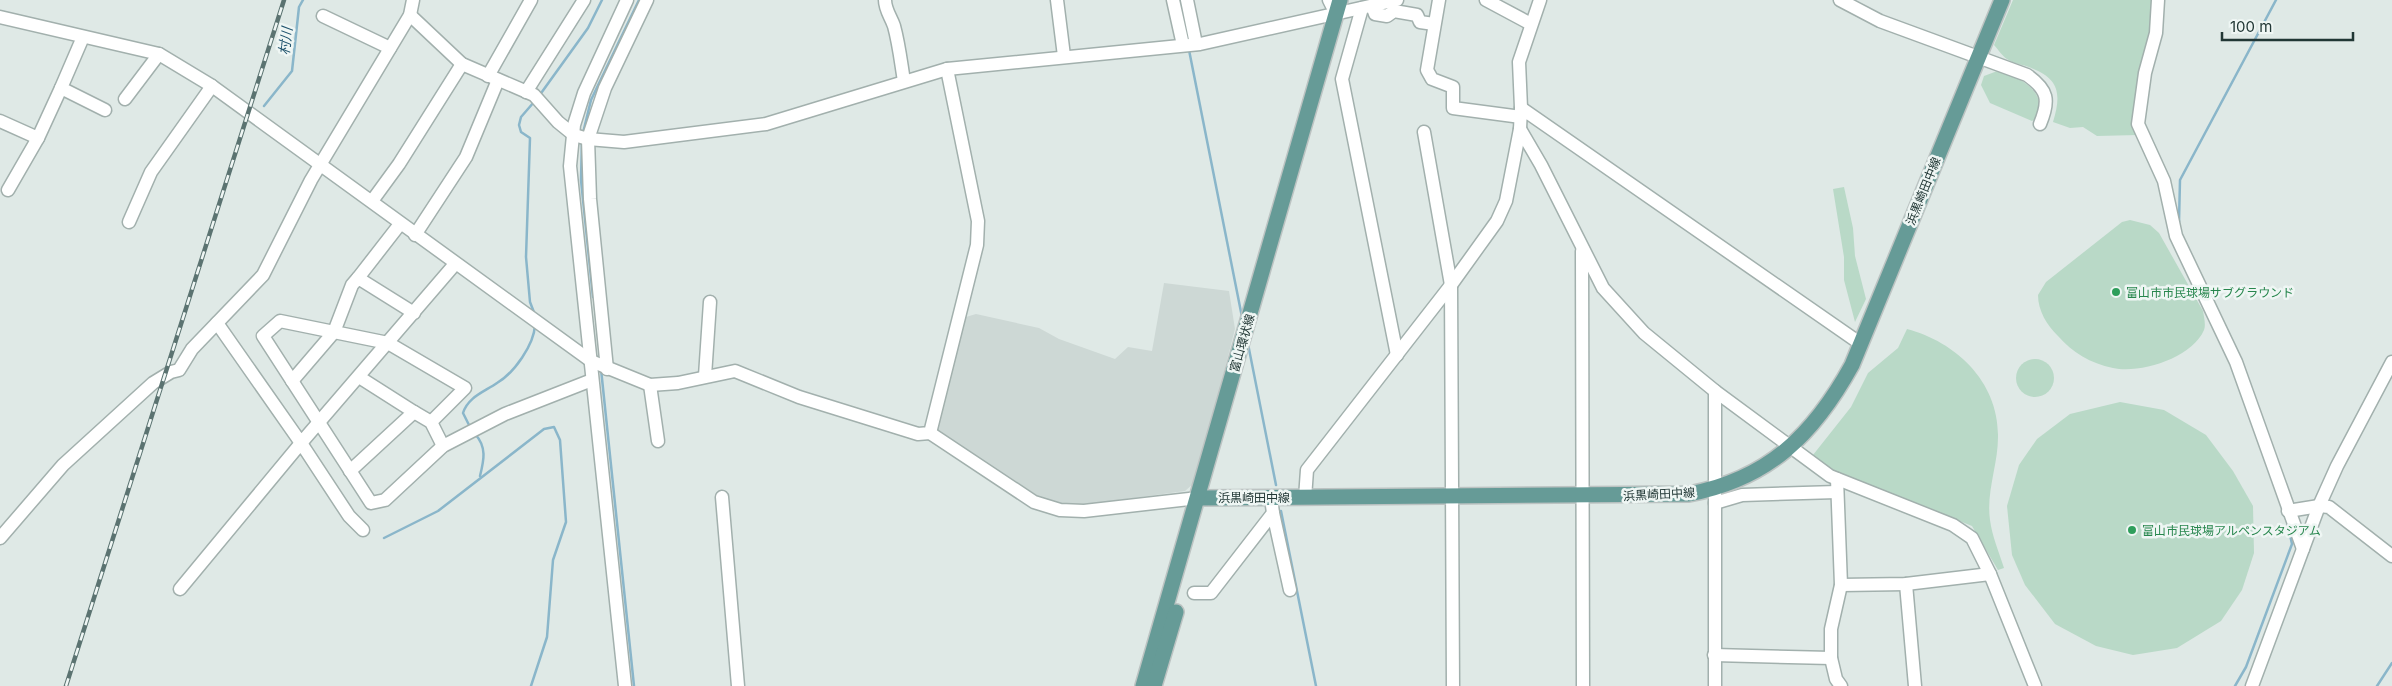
<svg xmlns="http://www.w3.org/2000/svg" width="2392" height="686" font-family="Inter,'Noto Sans JP',sans-serif">
	<rect width="100%" height="100%" fill="#dfe9e6"/>
	<path fill="#cdd8d5" d="M 1164,283 L 1229,291 L 1235,329 L 1200,466 L 1193,484 L 1185,491 L 1089,504 L 1065,505 L 1043,499 L 936,431 L 966,317 L 976,314 L 1039,328 L 1059,339 L 1115,359 L 1128,347 L 1152,351 Z"/>
	<g fill="#b9d9c7">
		<path d="M 2013,0 L 2153,0 L 2151,33 L 2138,135 L 2097,136 L 2083,127 L 2070,128 L 2053,122 C 2063,90 2057,77 2026,66 C 2020,64 2012,63 2007,59 C 2002,56 1998,49 1994,45 Z"/>
		<path d="M 2000,70 C 2021,80 2044,88 2039,116 L 2032,121 L 1990,103 L 1981,85 L 1984,76 Z"/>
		<path d="M 1844,187 L 1853,228 L 1855,256 L 1866,299 L 1855,322 L 1844,280 L 1844,257 L 1833,189 Z"/>
		<path d="M 2130,220 L 2150,225 L 2159,233 L 2203,311 C 2204,317 2206,325 2204,330 C 2192,358 2140,374 2113,368 C 2090,363 2073,353 2058,336 C 2047,325 2038,311 2038,295 L 2046,282 L 2122,222 Z"/>
		<path d="M 1907,329 C 1956,342 1999,382 1998,437 C 1998,465 1986,492 1990,520 C 1992,536 1999,552 2004,568 L 1998,570 L 1972,526 L 1833,470 L 1813,455 L 1851,407 L 1868,373 L 1898,348 Z"/>
		<circle cx="2035" cy="378" r="19"/>
		<path d="M 2120,402 L 2164,410 L 2206,435 L 2233,471 L 2253,506 L 2254,553 L 2242,590 L 2221,621 L 2177,648 L 2133,655 L 2096,646 L 2055,624 L 2025,585 L 2012,555 L 2007,506 L 2019,465 L 2037,439 L 2070,414 Z"/>
	</g>
	<g fill="none" stroke-linecap="round" stroke-linejoin="round">
		<g stroke="#8ab6ca" stroke-width="2.5">
			<path d="M 1189,50 L 1242,317"/>
			<path d="M 539,96 L 588,28 L 602,0"/>
			<path d="M 534,102 L 521,117 L 519,125 L 521,132 L 530,138 L 526,257 L 530,302 L 535,315"/>
			<path d="M 264,106 L 292,71 L 299,7 L 303,0"/>
			<path d="M 583,133 L 591,100 L 639,0"/>
			<path d="M 582,140 L 581,180 L 593,297"/>
			<path d="M 2179,222 L 2180,180 L 2276,0"/>
			<path d="M 1248,344 L 1276,485"/>
			<path d="M 601,369 L 634,686"/>
			<path d="M 470,427 L 463,413 C 468,397 484,392 497,383 C 514,373 534,345 535,325"/>
			<path d="M 475,434 C 487,447 484,460 480,476"/>
			<path d="M 1281,511 L 1316,686"/>
			<path d="M 384,538 L 438,511 L 544,429 L 554,427 L 560,440 L 566,522 L 553,560 L 547,637 L 531,686"/>
			<path d="M 2235,686 L 2246,667 L 2292,544 L 2287,521"/>
			<path d="M 2377,686 L 2392,663"/>
		</g>
		<g stroke="#a2b0ad" stroke-width="15">
			<g id="minor">
				<path d="M 885,0 C 885,10 891,17 894,26 C 899,44 901,63 904,81"/>
				<path d="M 1057,0 L 1064,56"/>
				<path d="M 1173,0 L 1183,45"/>
				<path d="M 1187,0 L 1196,44"/>
				<path d="M 1329,0 L 1336,14"/>
				<path d="M 1439,0 L 1427,70 L 1432,79 L 1453,87 L 1453,108 L 1521,117"/>
				<path d="M 1486,0 L 1531,24"/>
				<path d="M 1840,0 L 1880,21 L 2027,75 C 2048,90 2050,100 2040,124"/>
				<path d="M 2158,0 L 2156,33 L 2145,73 L 2138,124 L 2164,181 L 2176,236 L 2236,362 L 2303,549"/>
				<path d="M 1372,6 L 1375,14 L 1387,16 L 1394,11 L 1417,15 L 1420,22 L 1434,24"/>
				<path d="M 1362,8 L 1342,79 L 1397,355"/>
				<path d="M 410,15 L 462,64 L 534,95 L 558,122 L 574,135 L 588,139 L 624,142 L 766,124 L 947,69 L 1200,44 L 1397,0"/>
				<path d="M 323,16 L 390,48"/>
				<path d="M 0,17 L 159,54 L 212,86 L 591,361 L 650,385 L 678,383 L 735,371 L 799,397 L 918,434 L 930,433 L 977,245 L 978,221 L 947,69"/>
				<path d="M 83,37 L 61,88 L 105,110"/>
				<path d="M 488,76 L 531,0"/>
				<path d="M 526,92 L 584,0"/>
				<path d="M 125,99 L 159,54"/>
				<path d="M 1521,108 L 1861,344"/>
				<path d="M 0,121 L 38,138 L 61,88"/>
				<path d="M 1520,129 L 1541,165 L 1603,288 L 1644,333 L 1715,391 L 1830,476 L 1953,525 L 1972,538 L 1990,574 L 2035,686"/>
				<path d="M 1424,132 L 1451,285 L 1453,686"/>
				<path d="M 8,190 L 38,138"/>
				<path d="M 372,201 L 399,164 L 462,64"/>
				<path d="M 129,222 L 151,172 L 212,86"/>
				<path d="M 415,235 L 466,157 L 498,80"/>
				<path d="M 1582,251 L 1583,686"/>
				<path d="M 358,278 L 400,224"/>
				<path d="M 217,323 L 301,443 L 455,264"/>
				<path d="M 607,369 L 590,199 L 588,139 L 605,88 L 647,0"/>
				<path d="M 705,376 L 710,302"/>
				<path d="M 292,381 L 334,332 L 352,285 L 358,278 L 414,313"/>
				<path d="M 650,385 L 658,441"/>
				<path d="M 1715,391 L 1715,686"/>
				<path d="M 414,412 L 431,422 L 443,446"/>
				<path d="M 431,422 L 465,388 L 388,343 L 280,321 L 263,336 L 371,503 L 385,500 L 443,446 L 505,414 L 592,380"/>
				<path d="M 930,433 L 1034,502 L 1060,510 L 1084,511 L 1198,498"/>
				<path d="M 350,471 L 414,412 L 359,377"/>
				<path d="M 1837,479 L 1841,585 L 1831,629 L 1831,658 L 1836,679 L 1841,686"/>
				<path d="M 722,497 L 738,686"/>
				<path d="M 1305,498 L 1307,470 L 1451,285 L 1497,221 L 1506,201 L 1520,129 L 1521,108 L 1519,62 L 1540,0"/>
				<path d="M 1715,503 L 1742,495 L 1837,492"/>
				<path d="M 2288,511 L 2319,506 L 2329,507 L 2392,556"/>
				<path d="M 1273,513 L 1290,590"/>
				<path d="M 0,538 L 63,465 L 153,383 L 171,372 L 179,370 L 192,349 L 263,275 L 311,180 L 410,15 L 413,0"/>
				<path d="M 1906,584 L 1915,686"/>
				<path d="M 1841,585 L 1906,584 L 1990,574"/>
				<path d="M 180,589 L 301,443 L 349,516 L 363,530"/>
				<path d="M 1194,593 L 1211,593 L 1273,513 L 1271,498"/>
				<path d="M 1714,655 L 1831,658"/>
				<path d="M 625,686 L 570,166 L 574,125 L 584,93 L 627,0"/>
				<path d="M 2252,686 L 2319,506 L 2337,466 L 2392,362"/>
			</g>
		</g>
		<g stroke="#bcc3c2" stroke-width="18">
			<g id="major">
				<path d="M 1198,498 L 1689,494 C 1769,479 1814,434 1852,365 L 2002,0"/>
				<path d="M 1143,686 L 1340,0"/>
				<path d="M 1154,686 L 1176,612"/>
			</g>
		</g>
		<use href="#minor" stroke="#fff" stroke-width="12"/>
		<use href="#major" stroke="#669b97" stroke-width="15"/>
		<g stroke="#5b7371" stroke-width="4.5">
			<path id="rail" d="M 66,686 L 284,0"/>
		</g>
		<use href="#rail" stroke="#eff6f4" stroke-width="2.5" stroke-dasharray="8" stroke-linecap="butt"/>
	</g>
	<g fill="#2e9e5b" stroke="#eff6f4" stroke-width="2">
		<circle cx="2116" cy="292" r="5"/>
		<circle cx="2132" cy="530" r="5"/>
	</g>
	<g text-anchor="middle" dominant-baseline="central" stroke-width="5" stroke-linejoin="round" paint-order="stroke">
		<g font-size="12" fill="#213735" stroke="#eff6f4">
			<text transform="translate(1923 191) rotate(-68)">浜黒崎田中線</text>
			<text transform="translate(1242 343) rotate(-74)">富山環状線</text>
			<text transform="translate(1659 494) rotate(-3)">浜黒崎田中線</text>
			<text x="1254" y="497">浜黒崎田中線</text>
		</g>
		<g font-size="12" fill="#27864d" stroke="#eff6f4" text-anchor="start">
			<text x="2126" y="292">富山市市民球場サブグラウンド</text>
			<text x="2142" y="530">富山市民球場アルペンスタジアム</text>
		</g>
		<g font-size="14" font-style="italic" fill="#21546e" stroke="#eff6f4">
			<text transform="translate(285 41) rotate(-83)">村川</text>
		</g>
	</g>
	<path d="M2222 32v8h131v-8" fill="none" stroke="#213735" stroke-width="2.5"/>
	<text x="2230" y="32" font-size="15" fill="#213735" stroke="#eff6f4" stroke-width="4" paint-order="stroke">100 m</text>
</svg>
